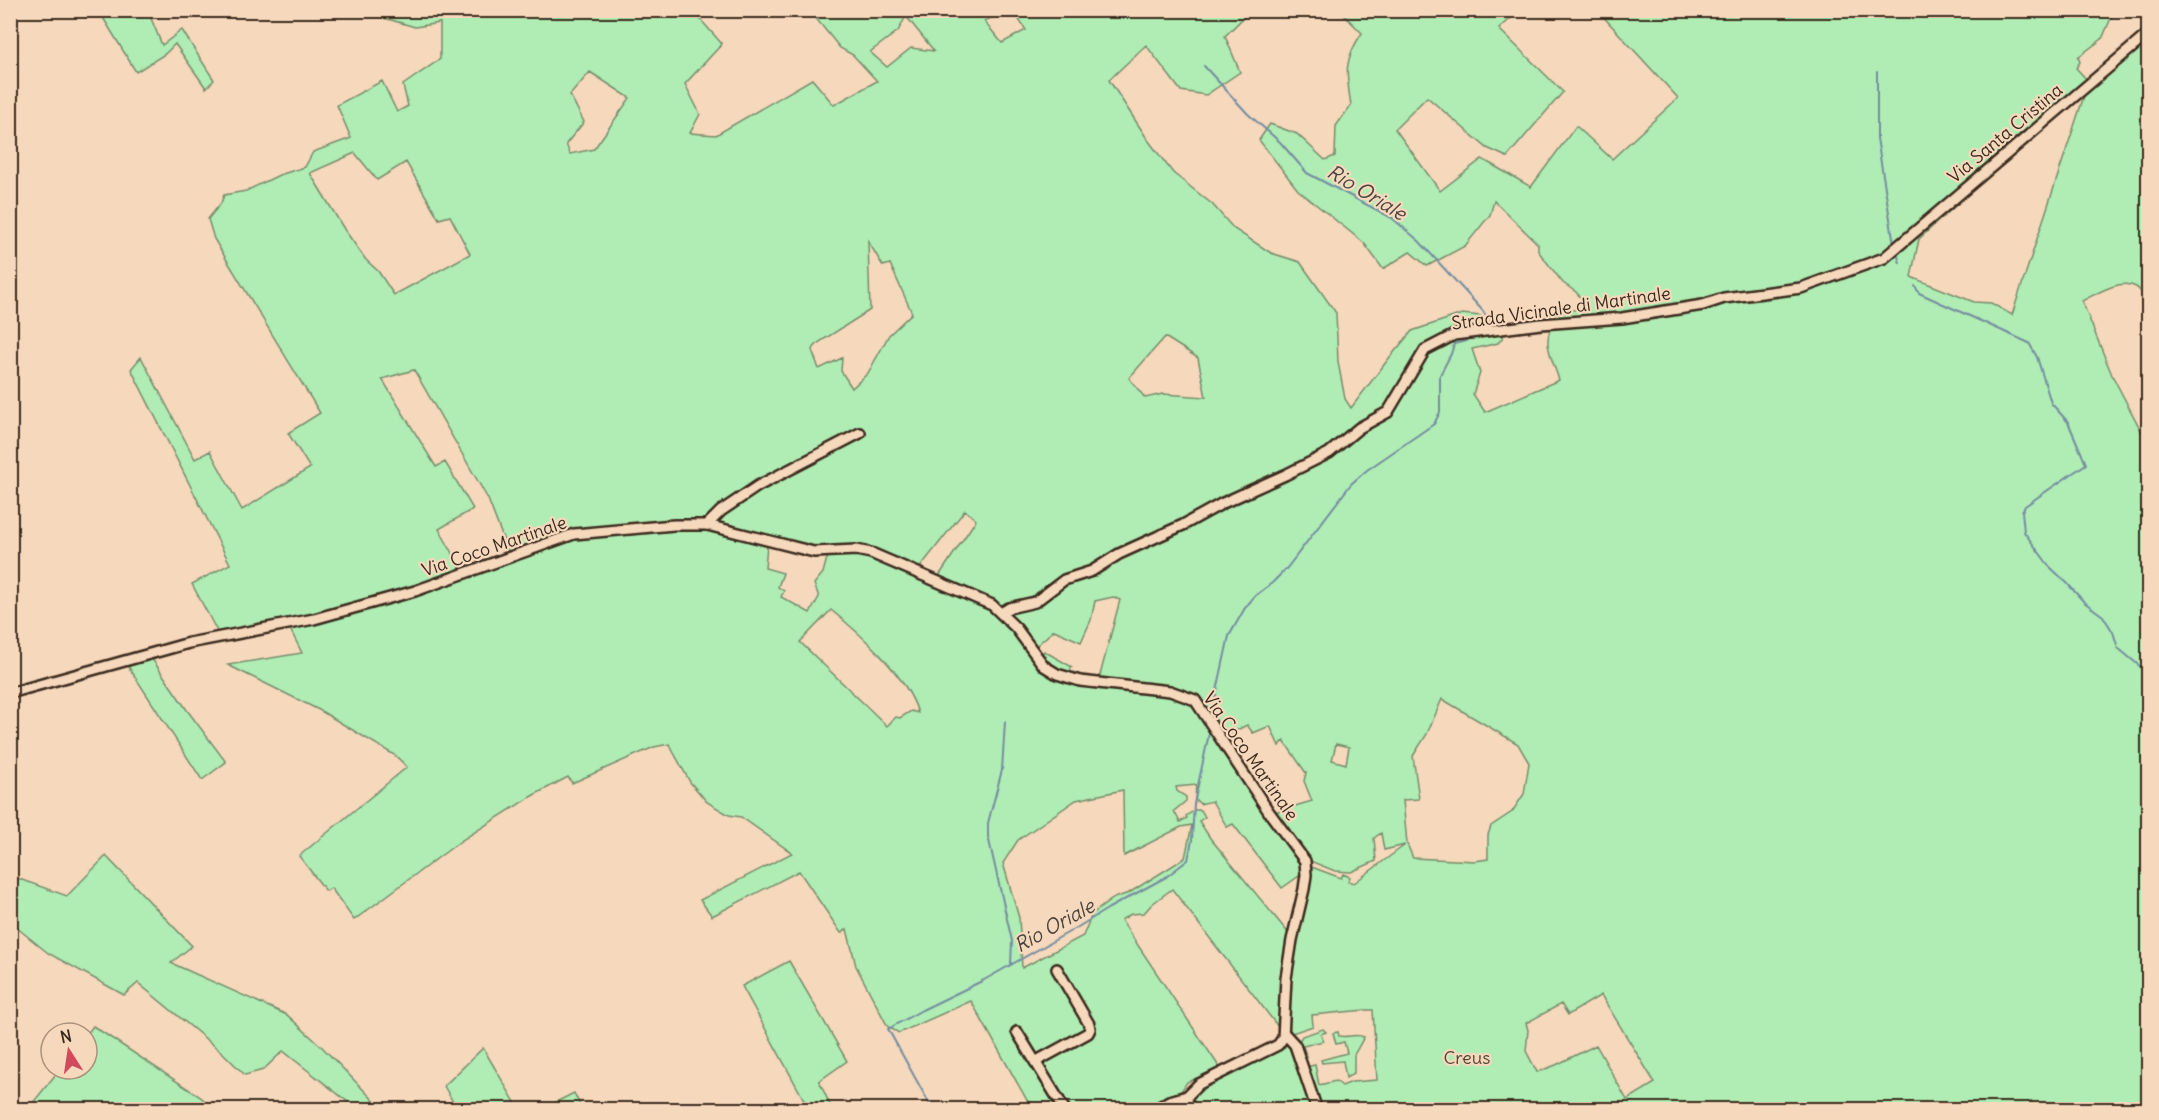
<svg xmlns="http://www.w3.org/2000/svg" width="2159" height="1120" font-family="Delius,sans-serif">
	<rect width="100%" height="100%" fill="#f6d8bc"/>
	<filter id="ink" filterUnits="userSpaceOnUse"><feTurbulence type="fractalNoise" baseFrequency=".0167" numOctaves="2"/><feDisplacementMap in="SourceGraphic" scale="12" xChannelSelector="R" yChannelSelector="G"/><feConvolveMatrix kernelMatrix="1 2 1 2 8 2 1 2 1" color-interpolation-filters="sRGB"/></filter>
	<g filter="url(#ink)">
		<g fill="#afedb4" stroke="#758c69" stroke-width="1.5" fill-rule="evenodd">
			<path d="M 2054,10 L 2059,17 L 2083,11 L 2114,11 L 2102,39 L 2078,57 L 2080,62 L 2076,68 L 2088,81 L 1948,201 L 1953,208 L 1919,239 L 1911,277 L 1974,302 L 1991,303 L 2012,315 L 2086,90 L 2148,37 L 2148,302 C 2145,297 2141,290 2136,287 C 2120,278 2096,294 2082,301 L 2112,375 L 2148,444 L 2148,1109 L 1319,1109 L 1306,1067 L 1315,1065 L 1319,1085 L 1336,1081 L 1342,1086 L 1352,1082 L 1377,1080 L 1373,1010 L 1365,1010 L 1312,1015 L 1313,1026 L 1292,1033 L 1287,1029 L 1287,980 L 1309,866 L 1341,878 L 1343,874 L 1350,877 L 1348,881 L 1354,883 L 1405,845 L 1384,850 L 1381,833 L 1374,838 L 1376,861 L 1351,872 L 1335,871 L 1310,861 L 1275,812 L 1312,801 L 1304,781 L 1306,773 L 1284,741 L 1279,746 L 1270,726 L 1253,733 L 1247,725 L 1227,735 C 1212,732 1208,707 1195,697 C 1176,682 1124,682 1099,679 L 1120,600 L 1113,597 L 1095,601 L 1091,620 L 1081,642 L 1054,630 L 1036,646 L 996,603 L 937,579 L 976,520 L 965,510 L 918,570 L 903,561 L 871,549 L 825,550 L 735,530 L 618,527 L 509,554 L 488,499 L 414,370 L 382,379 L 436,467 L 445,462 L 473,509 L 439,529 L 462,570 L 372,599 L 219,635 L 192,584 L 230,564 L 131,369 L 141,357 L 195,459 L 210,451 L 242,510 L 310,468 L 288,433 L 320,413 L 214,239 L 208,219 L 221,203 L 224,195 L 246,191 L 279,175 L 305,167 L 313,152 L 351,138 L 337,105 L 382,81 L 397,112 L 408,106 L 403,85 L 440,59 L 440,23 L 415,27 L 381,17 L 378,11 L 706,11 L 700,19 L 722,44 L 685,84 L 700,114 L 690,133 L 716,135 L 812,79 L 834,105 L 877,81 L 853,55 L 840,48 L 810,11 L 990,11 L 994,17 L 984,21 L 1002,43 L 1026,30 L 1013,11 L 1246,11 L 1247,14 L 1225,36 L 1240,72 L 1206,95 L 1181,91 L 1146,45 L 1109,80 L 1148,140 L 1173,173 L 1212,204 L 1234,229 L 1271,253 L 1300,262 L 1336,313 L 1338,362 L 1345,399 L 1351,408 L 1390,357 L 1412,331 L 1462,314 L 1481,316 L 1503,337 L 1498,343 L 1472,349 L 1480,373 L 1473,394 L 1485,412 L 1559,380 C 1549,349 1541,344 1557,313 L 1585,308 L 1587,305 L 1576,292 L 1563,283 L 1538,251 L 1538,244 L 1494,201 L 1490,215 L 1465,246 L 1427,266 L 1410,252 L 1383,269 L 1364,243 L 1298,190 L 1259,140 L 1270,124 L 1297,134 L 1325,160 L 1335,156 L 1336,126 L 1351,105 C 1346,73 1343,61 1362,33 L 1340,11 L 1519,11 L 1499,29 L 1563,92 L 1507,157 L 1487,148 L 1427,97 L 1395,129 L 1440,191 L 1482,159 L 1531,187 L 1576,126 L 1612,159 L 1678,98 L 1598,11 ZM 906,16 L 934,51 L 911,48 L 887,67 L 870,52 L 898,31 ZM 590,72 L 630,98 L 594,149 L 570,154 L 566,144 L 584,122 L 570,95 ZM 355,153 L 377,180 L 406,162 L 439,219 L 450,216 L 470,254 L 394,295 L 378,271 L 366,260 L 344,229 L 310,173 ZM 868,241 L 883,266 L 890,264 L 912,313 L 889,335 L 868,373 L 852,388 L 841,371 L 842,358 L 819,369 L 812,350 L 818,343 L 870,310 ZM 1165,337 L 1198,358 L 1206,397 L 1163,394 L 1145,398 L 1129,378 ZM 1442,699 L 1518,744 L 1529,763 L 1524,794 L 1512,812 L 1491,826 L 1488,835 L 1488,859 L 1475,861 L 1413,858 L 1407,844 L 1403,800 L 1419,799 L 1413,756 L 1427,734 ZM 1336,744 L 1349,747 L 1346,764 L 1332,760 ZM 1601,995 L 1655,1083 L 1627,1100 L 1596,1045 L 1556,1065 L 1537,1072 L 1526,1051 L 1528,1030 L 1526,1023 L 1561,1004 L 1568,1015 Z"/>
			<path d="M 99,11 L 148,11 L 162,45 L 182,30 L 214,80 L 206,88 L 175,44 L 165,54 L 136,72 Z"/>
			<path d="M 676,529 L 706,529 L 767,545 L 765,568 L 783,573 L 778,587 L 784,591 L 781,597 L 810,613 L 819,597 L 814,584 L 823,573 L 827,558 L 840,554 L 869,555 L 991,607 L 1018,638 L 1055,676 L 1172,694 L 1190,701 L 1216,738 L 1245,785 L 1295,852 L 1302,869 L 1299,876 L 1282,888 L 1233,824 L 1227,827 L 1212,801 L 1200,804 L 1195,799 L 1196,785 L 1176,787 L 1177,791 L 1186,797 L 1186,801 L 1174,811 L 1180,822 L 1187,818 L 1186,816 L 1195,810 L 1201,810 L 1205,817 L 1199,821 L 1210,838 L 1290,935 L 1279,1028 L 1172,889 L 1152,904 L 1144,913 L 1131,914 L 1121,920 L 1220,1068 L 1187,1082 L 1180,1093 L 1150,1109 L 1068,1109 L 1016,1025 L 1011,1029 L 1062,1109 L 1032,1109 L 971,1001 L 899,1033 L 888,1027 L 856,966 L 847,929 L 841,933 L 799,871 L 712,916 L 700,900 L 792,853 L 741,817 L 729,815 L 707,802 L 690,782 L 669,744 L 654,747 L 572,783 L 568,777 L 532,796 L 462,840 L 354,920 L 331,888 L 326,891 L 299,856 L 407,767 L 396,756 L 321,711 L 228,665 L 302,653 L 290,629 L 393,602 L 574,537 ZM 831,610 C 861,634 907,676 918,713 L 911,711 L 900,718 L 896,717 L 887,726 L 800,642 ZM 1123,790 L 1124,856 L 1181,827 L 1192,825 L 1185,858 L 1129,893 L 1114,898 L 1092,914 L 1083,936 L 1022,968 L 1019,918 L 1003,863 L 1018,840 L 1076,800 Z"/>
			<path d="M 1044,651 L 1072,667 L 1068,674 L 1058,670 L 1041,655 Z"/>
			<path d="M 150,656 L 187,710 L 226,762 L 202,780 L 126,663 Z"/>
			<path d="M 106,856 L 192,946 L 171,963 L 287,1015 L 322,1047 L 382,1109 L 357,1109 L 283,1051 L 263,1070 L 245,1075 L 224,1054 L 138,983 L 124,995 L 48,953 L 11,923 L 11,876 L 67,896 Z"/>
			<path d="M 789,961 L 847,1061 L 819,1081 L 832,1109 L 809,1109 L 742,986 Z"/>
			<path d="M 93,1026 L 202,1098 L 213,1109 L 28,1109 L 60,1069 L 87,1069 L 87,1034 Z"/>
			<path d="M 1323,1029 L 1326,1032 L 1321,1034 L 1323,1041 L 1303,1046 L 1307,1058 L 1299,1041 L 1302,1036 Z"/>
			<path d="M 1338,1032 L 1339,1036 C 1348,1038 1356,1033 1364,1037 L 1354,1055 L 1354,1073 L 1346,1078 L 1343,1061 L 1322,1063 L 1321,1060 L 1347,1053 L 1344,1042 L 1336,1044 L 1333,1033 Z"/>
			<path d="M 1288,1044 L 1311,1109 L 1192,1109 L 1194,1092 L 1202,1087 Z"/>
			<path d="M 483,1048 L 519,1109 L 457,1109 L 444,1086 Z"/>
			<path d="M 574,1093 L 582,1109 L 542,1109 Z"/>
		</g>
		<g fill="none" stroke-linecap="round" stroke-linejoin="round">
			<g stroke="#748da1" stroke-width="2">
				<path d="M 1204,66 L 1248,114 L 1280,142 L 1307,173 L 1392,218 L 1419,241 L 1483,311 L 1492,327"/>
				<path d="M 1877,72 L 1877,138 L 1894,244"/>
				<path d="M 1897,253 L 1900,263"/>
				<path d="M 1915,286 L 1919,293 L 2029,343 L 2037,357 L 2051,403 L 2068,422 L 2086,464 L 2025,506 L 2022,511 L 2024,532 L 2050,567 L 2067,583 L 2084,602 L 2103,616 L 2113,632 L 2118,648 L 2148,673"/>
				<path d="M 1273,582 L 1287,568 L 1351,484 L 1367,470 L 1434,424 L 1440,412 L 1440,375 L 1451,354 L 1454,344 L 1466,341"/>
				<path d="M 1211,718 L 1229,636 L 1245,608 L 1255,596 L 1272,583"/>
				<path d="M 1005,722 L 1002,770 L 988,823 L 988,836 L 1012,941 L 1011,964"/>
				<path d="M 933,1110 L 888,1029 L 922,1010 L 984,980 L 1078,927 L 1109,908 L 1166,877 L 1188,860 L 1192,840 L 1194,804 L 1210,729"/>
			</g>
			<g stroke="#3b2a1e" stroke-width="14">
				<g id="street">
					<path d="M 707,525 L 721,511 L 758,486 L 860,433"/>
					<path d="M 1001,613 L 1009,608 L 1035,602 L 1064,580 L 1092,571 L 1119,554 L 1183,525 L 1223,503 L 1285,475 L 1329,453 L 1359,428 L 1388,412 L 1425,350 L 1454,335 L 1541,324 L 1622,318 L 1703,305 L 1724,298 L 1801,288 L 1884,258 L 2148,34"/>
					<path d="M 10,693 L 189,643 L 314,619 L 415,591 L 574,534 L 674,525 L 707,525 L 814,552 L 856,550 L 871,553 L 992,605 L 1016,628 L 1044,666 L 1057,674 L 1080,681 L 1170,691 L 1195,700 L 1269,812 L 1305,861 L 1306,875 L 1304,889 L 1292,940 L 1286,978 L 1283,1038 L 1278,1045 L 1199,1084 L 1187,1096 L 1188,1110"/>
					<path d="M 1017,1032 L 1065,1110"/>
					<path d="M 1284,1033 L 1295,1045 L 1317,1110"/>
					<path d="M 1035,1062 L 1088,1033 L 1090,1029 L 1089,1024 L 1057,969"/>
					<path d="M 1155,1110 L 1169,1101 L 1187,1096"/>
				</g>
			</g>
			<use href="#street" stroke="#f6d8bc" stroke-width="9"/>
		</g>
	</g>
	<g text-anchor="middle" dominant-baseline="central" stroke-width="4.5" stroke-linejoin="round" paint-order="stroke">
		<g font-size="18" fill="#3b2a1e" stroke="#f6d8bc">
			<text transform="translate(2005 133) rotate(-40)">Via Santa Cristina</text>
			<text transform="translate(1561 308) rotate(-8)">Strada Vicinale di Martinale</text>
			<text transform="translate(494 546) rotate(-19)">Via Coco Martinale</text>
			<text transform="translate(1251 756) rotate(55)">Via Coco Martinale</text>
		</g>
		<g font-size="18" fill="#4c4734" stroke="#f6d8bc">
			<text x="1467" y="1057">Creus</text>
		</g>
		<g font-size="20" font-style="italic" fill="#49433f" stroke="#f6d8bc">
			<text transform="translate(1367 192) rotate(31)">Rio Oriale</text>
			<text transform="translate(1054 925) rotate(-29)">Rio Oriale</text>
		</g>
	</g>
	<rect width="2159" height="1120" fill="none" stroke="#f6d8bc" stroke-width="36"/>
	<rect x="18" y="18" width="2123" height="1084" fill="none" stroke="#3b2a1e" stroke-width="2" filter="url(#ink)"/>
	<g transform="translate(69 1051) rotate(348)"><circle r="28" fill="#f6d8bc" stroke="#ab927d" stroke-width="1.5"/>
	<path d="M0-4.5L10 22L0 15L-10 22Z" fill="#d1495b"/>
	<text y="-9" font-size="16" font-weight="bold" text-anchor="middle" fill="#3b2a1e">N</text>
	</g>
</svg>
